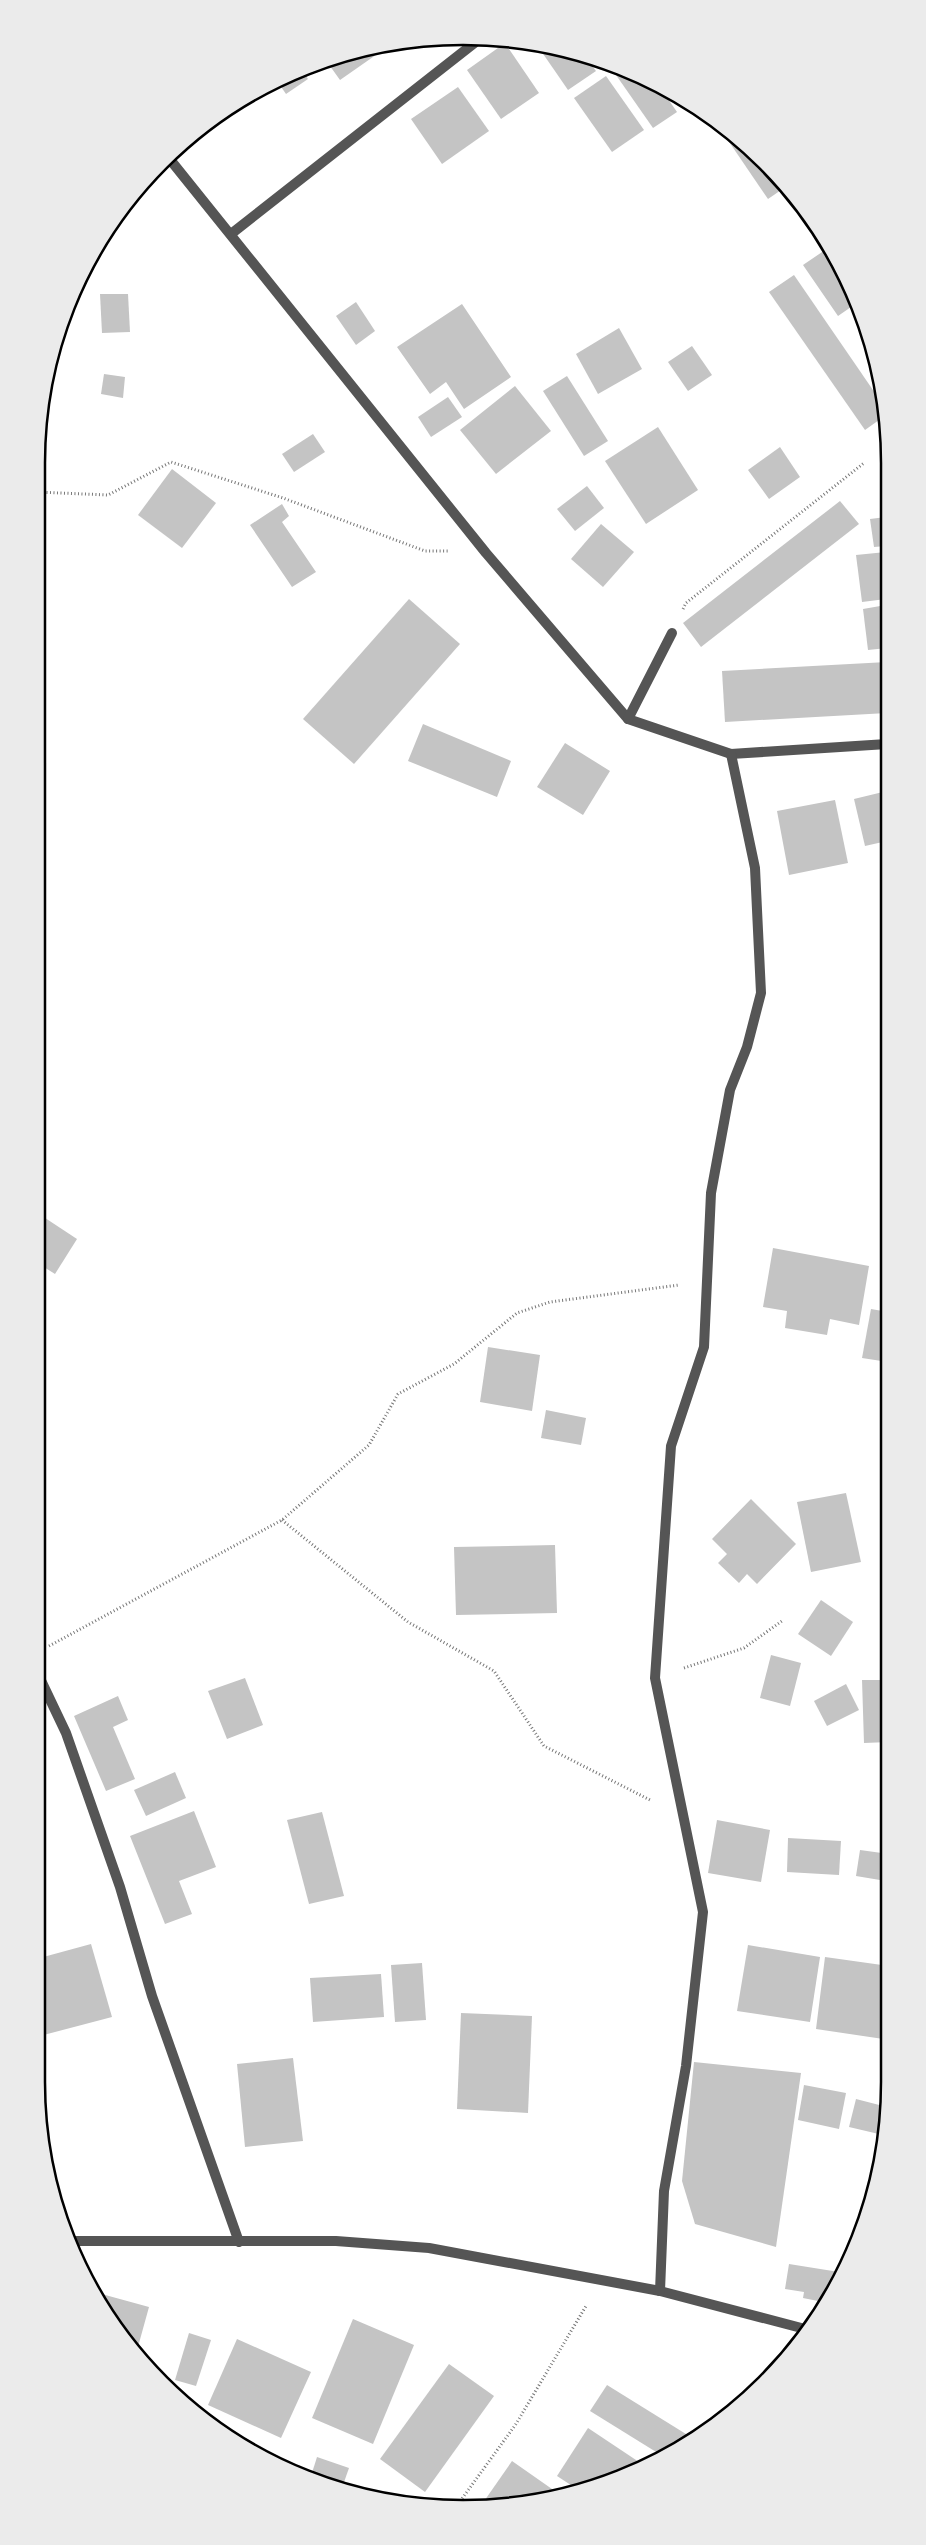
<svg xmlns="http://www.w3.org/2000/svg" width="926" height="2545" font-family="'DejaVu Sans',sans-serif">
	<rect width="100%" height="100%" fill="#fff"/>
	<g fill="#c4c4c4">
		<path d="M 393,43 L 340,80 L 325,59 L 326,59 Z"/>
		<path d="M 505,43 L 539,93 L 501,119 L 467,70 Z"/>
		<path d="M 537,45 L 573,51 L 584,55 L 596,71 L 568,90 Z"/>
		<path d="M 302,70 L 308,79 L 286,94 L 277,81 Z"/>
		<path d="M 621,71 L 659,86 L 677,112 L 653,128 L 616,75 Z"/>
		<path d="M 606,76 L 644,130 L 612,152 L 574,98 Z"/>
		<path d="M 458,87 L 489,131 L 442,164 L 411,119 Z"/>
		<path d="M 721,130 L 784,181 L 787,186 L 768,199 Z"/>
		<path d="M 828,248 L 846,275 L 859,319 L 851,307 L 838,316 L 803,265 Z"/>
		<path d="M 794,275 L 886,409 L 886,415 L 865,430 L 769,292 Z"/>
		<path d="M 100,294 L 128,294 L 130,332 L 102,333 Z"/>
		<path d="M 356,302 L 375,331 L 356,345 L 336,316 Z"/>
		<path d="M 462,304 L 511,377 L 464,409 L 446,382 L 430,394 L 397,347 Z"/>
		<path d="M 619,328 L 642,369 L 598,394 L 576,354 Z"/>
		<path d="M 692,346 L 712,375 L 688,391 L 668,362 Z"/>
		<path d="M 104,374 L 125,377 L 123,398 L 101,394 Z"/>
		<path d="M 567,376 L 608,441 L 584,456 L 543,391 Z"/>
		<path d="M 515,386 L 551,431 L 496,474 L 460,430 Z"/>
		<path d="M 448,397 L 462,417 L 431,437 L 418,417 Z"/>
		<path d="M 658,427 L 698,490 L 646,524 L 605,461 Z"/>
		<path d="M 313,434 L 325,452 L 294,472 L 282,454 Z"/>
		<path d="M 780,447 L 800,477 L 769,499 L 748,470 Z"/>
		<path d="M 172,469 L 216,503 L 182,548 L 138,515 Z"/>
		<path d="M 587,486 L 604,508 L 575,531 L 557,509 Z"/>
		<path d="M 840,501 L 859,524 L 701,647 L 683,623 Z"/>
		<path d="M 282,504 L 289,516 L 282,522 L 316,572 L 292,587 L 250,525 Z"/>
		<path d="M 886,517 L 886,546 L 874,547 L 870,519 Z"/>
		<path d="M 601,524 L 634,552 L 603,587 L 571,559 Z"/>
		<path d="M 886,552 L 886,599 L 862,602 L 856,555 Z"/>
		<path d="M 409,599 L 460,644 L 354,764 L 303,719 Z"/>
		<path d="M 886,605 L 887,648 L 868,650 L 863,609 Z"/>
		<path d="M 887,662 L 887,713 L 725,722 L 722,671 Z"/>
		<path d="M 423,724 L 511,761 L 497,797 L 408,761 Z"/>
		<path d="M 565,743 L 610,771 L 583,815 L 537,787 Z"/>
		<path d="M 887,791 L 887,841 L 865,846 L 854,799 Z"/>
		<path d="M 835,800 L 848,863 L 789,875 L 777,811 Z"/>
		<path d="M 36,1212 L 77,1239 L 55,1274 L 36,1262 Z"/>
		<path d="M 773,1248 L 869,1266 L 859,1325 L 830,1319 L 827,1335 L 785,1328 L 787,1311 L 763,1307 Z"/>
		<path d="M 871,1309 L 888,1312 L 888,1362 L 862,1358 Z"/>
		<path d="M 488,1347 L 540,1355 L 532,1411 L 480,1402 Z"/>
		<path d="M 546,1410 L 586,1418 L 581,1445 L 541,1438 Z"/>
		<path d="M 846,1493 L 861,1562 L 811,1572 L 797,1502 Z"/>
		<path d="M 751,1499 L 796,1544 L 757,1584 L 747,1574 L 739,1583 L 718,1563 L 727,1554 L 712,1539 Z"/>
		<path d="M 555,1545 L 557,1613 L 456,1615 L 454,1547 Z"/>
		<path d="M 888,1586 L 889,1586 L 889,1636 L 881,1635 Z"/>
		<path d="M 821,1600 L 853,1622 L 831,1656 L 798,1634 Z"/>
		<path d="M 771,1655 L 801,1663 L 790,1706 L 760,1698 Z"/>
		<path d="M 245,1678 L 263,1725 L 227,1739 L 208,1691 Z"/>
		<path d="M 862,1680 L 889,1680 L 889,1742 L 864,1743 Z"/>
		<path d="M 846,1684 L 859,1710 L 827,1726 L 814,1701 Z"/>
		<path d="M 118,1696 L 128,1720 L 113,1727 L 135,1779 L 106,1791 L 74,1716 Z"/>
		<path d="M 175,1772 L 186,1798 L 146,1816 L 134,1790 Z"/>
		<path d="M 194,1811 L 216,1867 L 179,1881 L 192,1914 L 165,1924 L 130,1836 Z"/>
		<path d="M 322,1812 L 344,1896 L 309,1904 L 287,1820 Z"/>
		<path d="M 717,1820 L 770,1830 L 761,1882 L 708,1873 Z"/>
		<path d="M 788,1838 L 841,1841 L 839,1875 L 787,1872 Z"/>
		<path d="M 860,1850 L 889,1854 L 886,1881 L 856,1876 Z"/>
		<path d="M 91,1944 L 112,2017 L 36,2037 L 36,1959 Z"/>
		<path d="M 748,1945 L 820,1957 L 810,2022 L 737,2011 Z"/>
		<path d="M 825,1957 L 889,1966 L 890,2040 L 816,2029 Z"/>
		<path d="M 422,1963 L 426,2020 L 395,2022 L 391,1965 Z"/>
		<path d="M 381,1974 L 384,2017 L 313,2022 L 310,1978 Z"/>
		<path d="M 461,2013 L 532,2016 L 528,2113 L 457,2109 Z"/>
		<path d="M 293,2058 L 303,2141 L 245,2147 L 237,2064 Z"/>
		<path d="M 694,2062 L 801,2073 L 776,2247 L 695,2224 L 682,2181 Z"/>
		<path d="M 804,2085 L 846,2093 L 839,2129 L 798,2120 Z"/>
		<path d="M 856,2099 L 887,2107 L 883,2135 L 849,2127 Z"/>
		<path d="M 789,2264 L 839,2272 L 829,2295 L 824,2294 L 823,2302 L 803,2298 L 804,2292 L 785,2289 Z"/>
		<path d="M 98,2293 L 149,2307 L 136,2354 L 107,2307 Z"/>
		<path d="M 353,2319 L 414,2345 L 373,2444 L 312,2418 Z"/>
		<path d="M 189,2333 L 211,2340 L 196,2386 L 175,2380 Z"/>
		<path d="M 237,2339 L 311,2372 L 281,2438 L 208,2405 Z"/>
		<path d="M 449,2364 L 494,2396 L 425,2492 L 380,2459 Z"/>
		<path d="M 607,2385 L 694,2439 L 661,2455 L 590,2411 Z"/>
		<path d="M 588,2428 L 639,2462 L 637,2465 L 580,2491 L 557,2476 Z"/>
		<path d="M 262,2457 L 301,2466 L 299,2472 L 274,2465 Z"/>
		<path d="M 317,2457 L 349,2468 L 343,2485 L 311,2476 Z"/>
		<path d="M 512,2461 L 562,2496 L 491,2508 L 480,2507 Z"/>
	</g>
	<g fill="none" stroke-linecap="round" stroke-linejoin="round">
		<g stroke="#777" stroke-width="3" stroke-dasharray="1 2.5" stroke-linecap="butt">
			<path d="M 36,492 L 108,495 L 171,462 L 283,498 L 425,551 L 448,551"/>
			<path d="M 683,609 L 686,603 L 864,463"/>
			<path d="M 282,1520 L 408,1622 L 494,1671 L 544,1746 L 652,1801"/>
			<path d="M 49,1646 L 282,1520 L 369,1445 L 398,1394 L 454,1364 L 517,1313 L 550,1302 L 679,1285"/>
			<path d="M 684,1668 L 744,1648 L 782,1621"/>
			<path d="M 456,2507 L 516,2424 L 586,2306"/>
		</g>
		<g stroke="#555" stroke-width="10">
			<path d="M 168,157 L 486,553 L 628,719 L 731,754 L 887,744"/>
			<path d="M 231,234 L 482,37"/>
			<path d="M 885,447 L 886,446"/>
			<path d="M 628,719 L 672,633"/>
			<path d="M 36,1670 L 66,1733 L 120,1887 L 152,1996 L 239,2242"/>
			<path d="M 67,2241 L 336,2241 L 429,2248 L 660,2291 L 809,2330"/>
			<path d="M 660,2291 L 664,2191 L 686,2066 L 703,1912 L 655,1678 L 671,1446 L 704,1347 L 711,1193 L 730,1090 L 747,1047 L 761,993 L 755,868 L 731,754"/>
		</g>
	</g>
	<path d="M0 0H926V2545H0ZM463 45H463A418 418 0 0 1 881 463V2082A418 418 0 0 1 463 2500H463A418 418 0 0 1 45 2082V463A418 418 0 0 1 463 45Z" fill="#ebebeb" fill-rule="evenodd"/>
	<path fill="none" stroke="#000" stroke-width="2.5" d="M463 45H463A418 418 0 0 1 881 463V2082A418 418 0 0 1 463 2500H463A418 418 0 0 1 45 2082V463A418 418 0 0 1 463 45Z"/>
</svg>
